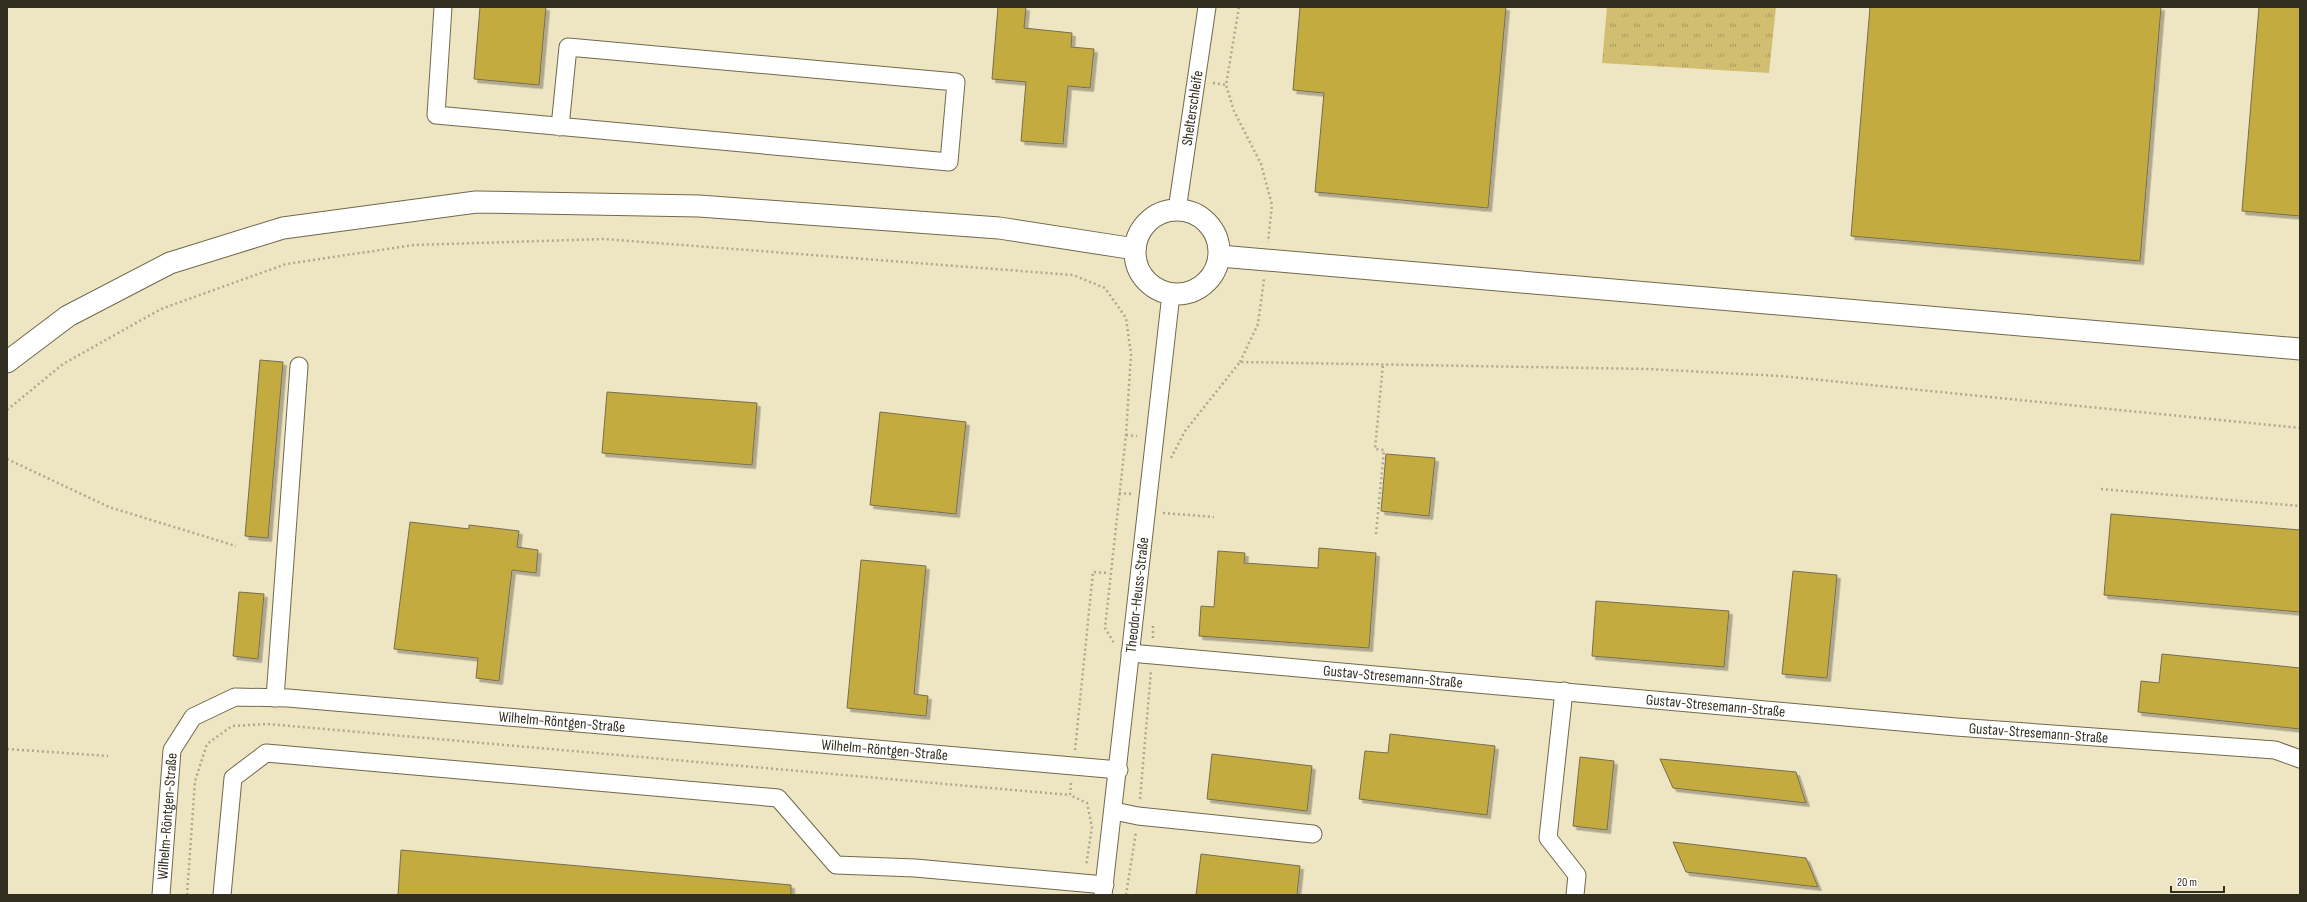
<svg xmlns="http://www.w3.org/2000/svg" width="2307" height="902" font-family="'Sofia Sans Condensed',sans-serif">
	<defs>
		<pattern id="grass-tufts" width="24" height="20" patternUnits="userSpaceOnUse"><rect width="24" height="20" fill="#d1be70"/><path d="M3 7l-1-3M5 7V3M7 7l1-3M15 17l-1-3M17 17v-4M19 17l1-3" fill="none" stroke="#aa9b5c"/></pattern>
		<filter id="shadow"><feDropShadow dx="3.5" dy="3.5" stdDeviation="0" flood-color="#0004"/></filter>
	</defs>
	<rect width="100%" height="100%" fill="#eee5c3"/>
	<path fill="url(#grass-tufts)" d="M 1607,7 L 1776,7 L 1769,73 L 1602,63 Z"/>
	<g fill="#c4ab41" stroke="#766e4f" filter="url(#shadow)">
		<path d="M 480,7 L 546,7 L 539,85 L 474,79 Z"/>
		<path d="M 998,7 L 1026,7 L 1024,28 L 1072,33 L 1071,47 L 1094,49 L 1090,88 L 1068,86 L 1063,144 L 1021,141 L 1026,82 L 992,79 Z"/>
		<path d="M 1300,7 L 1506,7 L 1488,208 L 1315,192 L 1324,93 L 1293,90 Z"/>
		<path d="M 1870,7 L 2161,7 L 2140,261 L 1851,236 Z"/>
		<path d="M 2259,7 L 2300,7 L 2300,216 L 2242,211 Z"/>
		<path d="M 260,360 L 283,362 L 268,538 L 245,536 Z"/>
		<path d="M 607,392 L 757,403 L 752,465 L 602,453 Z"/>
		<path d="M 880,412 L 966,422 L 956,514 L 870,505 Z"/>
		<path d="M 1386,454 L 1435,458 L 1429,516 L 1381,511 Z"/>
		<path d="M 2111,514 L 2300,530 L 2300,612 L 2104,595 Z"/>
		<path d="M 410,522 L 469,529 L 469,525 L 519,531 L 517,547 L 538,550 L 536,573 L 512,570 L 499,681 L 476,678 L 478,658 L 394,649 Z"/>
		<path d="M 1319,548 L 1376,553 L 1369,648 L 1199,636 L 1201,606 L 1214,607 L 1218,551 L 1245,553 L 1244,563 L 1318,568 Z"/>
		<path d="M 861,560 L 926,566 L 914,694 L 928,696 L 926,716 L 847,708 Z"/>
		<path d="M 1793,571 L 1837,575 L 1827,678 L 1782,674 Z"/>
		<path d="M 239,592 L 264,594 L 258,659 L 233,656 Z"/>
		<path d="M 1596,601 L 1729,611 L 1724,667 L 1592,656 Z"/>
		<path d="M 2162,654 L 2300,668 L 2300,729 L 2138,712 L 2141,681 L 2159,683 Z"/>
		<path d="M 1390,734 L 1495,746 L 1487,815 L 1359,799 L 1365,751 L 1388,753 Z"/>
		<path d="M 1212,754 L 1312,766 L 1307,811 L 1207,799 Z"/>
		<path d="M 1580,757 L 1614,761 L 1607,830 L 1573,826 Z"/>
		<path d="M 1660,759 L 1796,772 L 1806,803 L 1673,788 Z"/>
		<path d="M 1673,842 L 1806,858 L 1818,887 L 1686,872 Z"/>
		<path d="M 401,850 L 791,885 L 791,895 L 398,895 Z"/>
		<path d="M 1201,854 L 1300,866 L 1297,895 L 1196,895 Z"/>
	</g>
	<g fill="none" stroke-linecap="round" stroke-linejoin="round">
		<g stroke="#71694b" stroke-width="19">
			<g id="minor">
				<path d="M 443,7 L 436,115 L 949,162 L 956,82 L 568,47 L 560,127"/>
				<path id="s1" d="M 1177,210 L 1207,7"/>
				<path id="s2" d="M 1130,653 L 1956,727 L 2275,750 L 2300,759"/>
				<path d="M 1564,691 L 1548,838 L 1577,875 L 1575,895"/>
				<path d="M 275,698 L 299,366"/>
				<path d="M 1114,811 L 1138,816 L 1313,834"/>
				<path id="s3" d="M 161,895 L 172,750 L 193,717 L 235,697 L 288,698 L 1119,770"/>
				<path d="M 222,895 L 233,778 L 266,753 L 778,798 L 836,865 L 915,868 L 1105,885"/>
				<path id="s4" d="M 1103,895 L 1171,294"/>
			</g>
		</g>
		<g stroke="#71694b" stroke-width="23">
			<g id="major">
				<circle cx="1177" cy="252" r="42"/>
				<path d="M 1220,256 L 2300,349"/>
				<path d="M 7,362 L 68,316 L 170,263 L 283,228 L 476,202 L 699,206 L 999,228 L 1135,249"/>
			</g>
		</g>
		<g stroke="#afa88d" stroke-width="2.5" stroke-dasharray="2 3" stroke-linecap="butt">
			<path d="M 1239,7 L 1226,85 L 1234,111 L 1261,164 L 1272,205 L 1268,242"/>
			<path d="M 1213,83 L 1226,85"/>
			<path d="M 1240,362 L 1258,324 L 1264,279"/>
			<path d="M 7,410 L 63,364 L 161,309 L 286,264 L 414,245 L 604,239 L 1073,275 L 1105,288 L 1126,318 L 1131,354 L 1126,435 L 1105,628 L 1114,643"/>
			<path d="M 1126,435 L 1137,436"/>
			<path d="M 1171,458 L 1185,431 L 1240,362 L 1649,369 L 1780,376 L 2300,428"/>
			<path d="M 7,459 L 109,507 L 236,546"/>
			<path d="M 2101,489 L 2300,506"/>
			<path d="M 1119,493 L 1132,494"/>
			<path d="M 1163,513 L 1214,517"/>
			<path d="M 1376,534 L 1384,450 L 1375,449 L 1383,364"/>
			<path d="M 1153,638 L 1153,623"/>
			<path d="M 7,749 L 108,756"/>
			<path d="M 1075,750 L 1093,572 L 1109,573"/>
			<path d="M 1071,783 L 1070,795 L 1087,803 L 1092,827 L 1086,866"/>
			<path d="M 1140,799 L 1151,671"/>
			<path d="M 187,895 L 195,781 L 207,744 L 232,726 L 268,724 L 1070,795"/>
			<path d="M 1126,895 L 1136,832"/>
		</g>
		<use href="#minor" stroke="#fff" stroke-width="17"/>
		<use href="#major" stroke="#fff" stroke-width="21"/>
	</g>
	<g text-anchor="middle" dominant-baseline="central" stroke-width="4" stroke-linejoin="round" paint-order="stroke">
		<g font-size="15" fill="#322f21" stroke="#fff">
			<text stroke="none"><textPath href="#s1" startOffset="103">Shelterschleife</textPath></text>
			<text stroke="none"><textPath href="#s4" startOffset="302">Theodor-Heuss-Straße</textPath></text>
			<text stroke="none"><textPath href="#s2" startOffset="264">Gustav-Stresemann-Straße</textPath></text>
			<text stroke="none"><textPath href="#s2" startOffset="588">Gustav-Stresemann-Straße</textPath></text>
			<text stroke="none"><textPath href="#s3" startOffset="559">Wilhelm-Röntgen-Straße</textPath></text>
			<text stroke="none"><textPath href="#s2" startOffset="912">Gustav-Stresemann-Straße</textPath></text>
			<text stroke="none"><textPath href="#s3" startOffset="883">Wilhelm-Röntgen-Straße</textPath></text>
			<text stroke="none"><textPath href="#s3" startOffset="79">Wilhelm-Röntgen-Straße</textPath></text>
		</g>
	</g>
	<rect width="2307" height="902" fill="none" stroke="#322f21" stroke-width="16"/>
	<path d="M2171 886v6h53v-6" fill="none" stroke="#322f21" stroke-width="2"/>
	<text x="2177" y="886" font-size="12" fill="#322f21" stroke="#ffffff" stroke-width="3" paint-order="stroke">20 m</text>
</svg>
